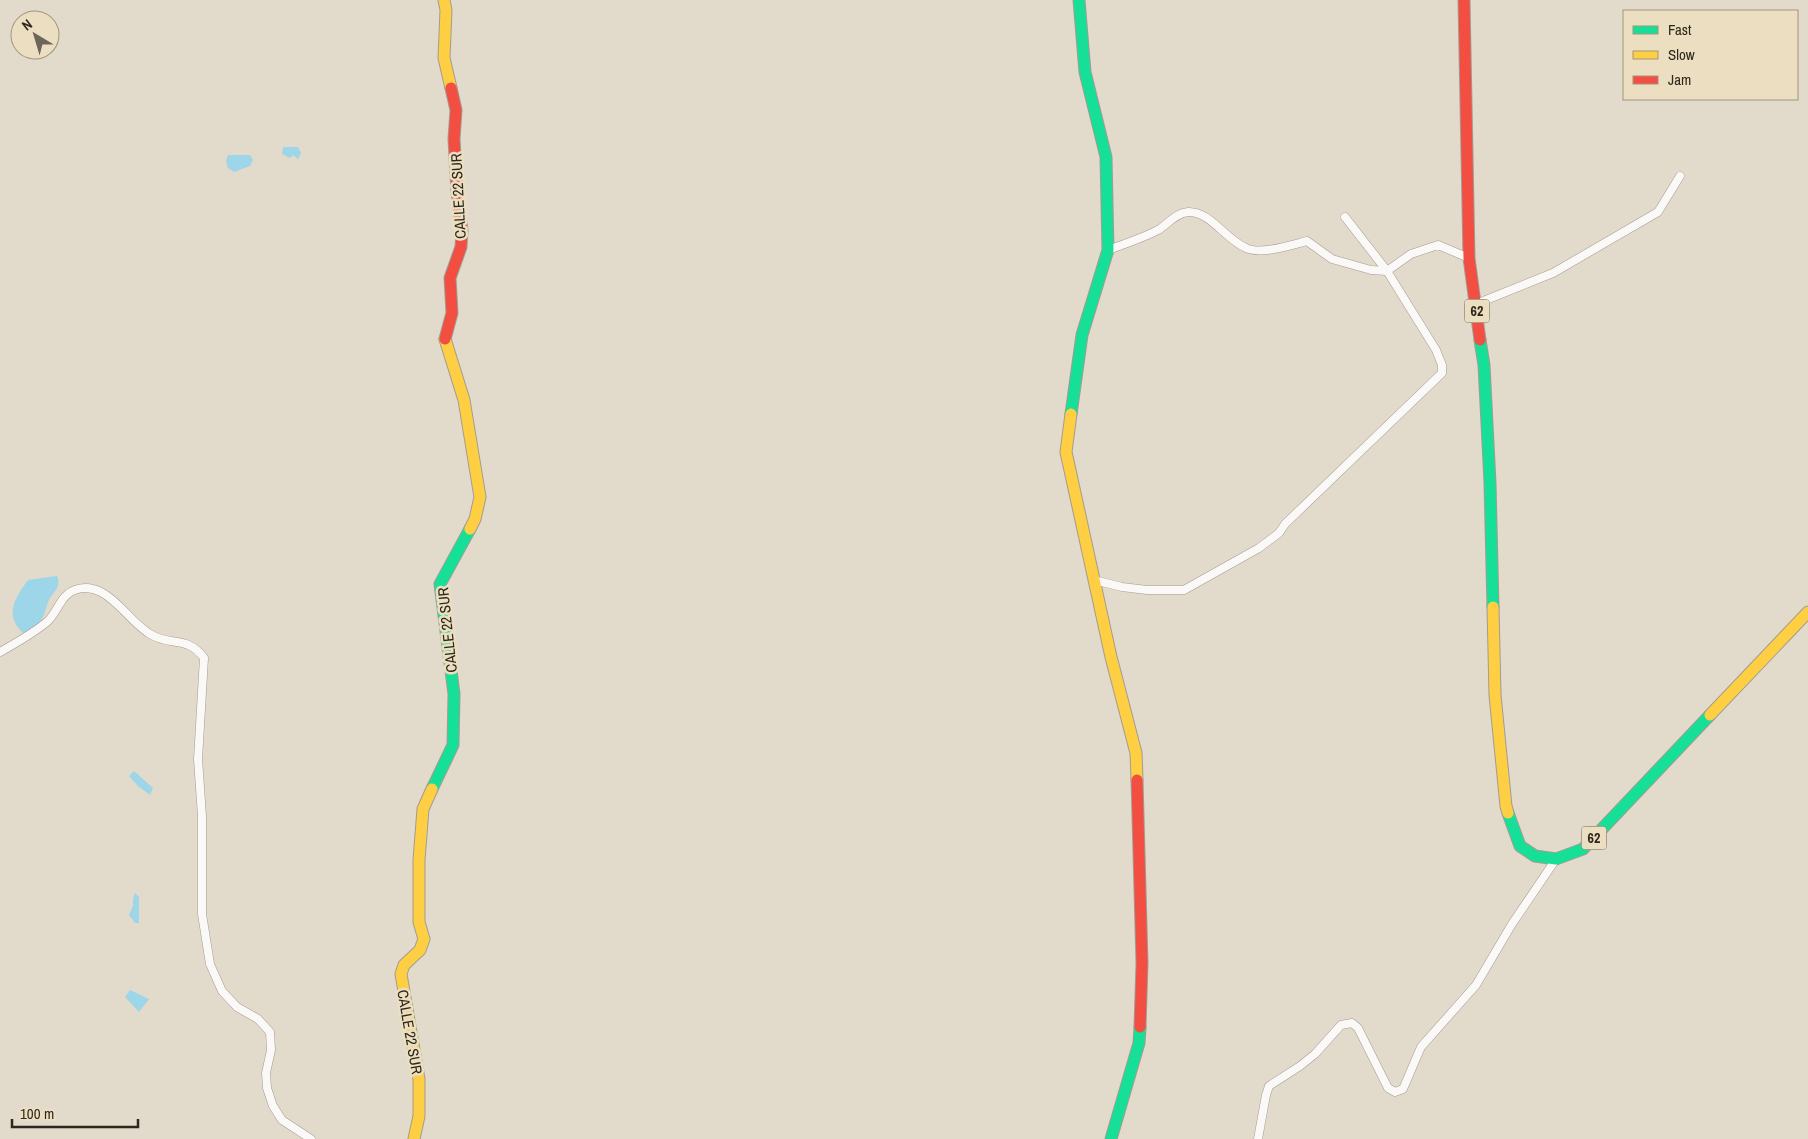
<svg xmlns="http://www.w3.org/2000/svg" width="1808" height="1139" font-family="'Archivo Narrow',sans-serif">
	<rect width="100%" height="100%" fill="#e2dacb"/>
	<g fill="#9dd5e9">
		<path d="M 283,147 L 298,147 L 301,153 L 298,159 L 293,155 L 290,158 L 282,154 Z"/>
		<path d="M 228,155 L 250,155 L 253,160 L 250,166 L 234,172 L 228,168 L 226,161 Z"/>
		<path d="M 57,576 C 62,587 53,592 49,600 C 45,609 45,618 37,625 C 33,628 28,630 23,633 C 4,615 15,598 28,580 Z"/>
		<path d="M 134,771 L 153,788 L 150,795 L 138,786 L 129,776 Z"/>
		<path d="M 135,893 L 139,897 L 139,923 L 135,923 L 129,915 L 133,906 L 133,899 Z"/>
		<path d="M 130,990 L 149,999 L 139,1012 L 125,997 Z"/>
	</g>
	<g fill="none" stroke-linecap="round" stroke-linejoin="round">
		<g stroke="#a29c91" stroke-width="9">
			<g id="street">
				<path d="M 1108,250 C 1124,244 1143,238 1158,230 C 1168,224 1176,213 1188,212 C 1210,211 1225,239 1246,248 C 1261,255 1291,245 1307,241 L 1332,259 L 1371,270 L 1387,271 L 1411,254 L 1438,245 L 1469,258"/>
				<path d="M 1476,304 L 1553,273 L 1658,212 L 1680,176"/>
				<path d="M 1094,580 L 1122,587 L 1147,590 L 1184,590 L 1259,548 L 1279,533 L 1285,524 L 1442,373 L 1442,365 L 1436,350 L 1387,271 L 1345,217"/>
				<path d="M 0,652 C 16,643 34,633 48,621 C 54,615 58,606 63,599 C 72,587 88,585 101,592 C 120,602 132,623 150,634 C 171,647 187,635 204,658 L 198,759 L 202,816 L 202,914 L 210,964 L 222,991 L 237,1007 L 258,1019 L 270,1032 L 271,1050 L 266,1073 L 267,1088 L 273,1106 L 282,1120 L 311,1139"/>
				<path d="M 1258,1139 L 1266,1095 L 1269,1086 L 1300,1066 L 1315,1054 L 1341,1025 L 1352,1023 L 1358,1028 L 1388,1088 L 1395,1092 L 1403,1089 L 1421,1047 L 1476,985 L 1512,924 L 1556,859"/>
			</g>
		</g>
		<g stroke="#a29c91" stroke-width="13">
			<g id="fast">
				<path d="M 1480,340 L 1484,365 L 1490,483 L 1493,607"/>
				<path d="M 1071,414 L 1082,335 L 1108,250 L 1106,157 L 1085,72 L 1079,0"/>
				<path d="M 432,789 L 453,745 L 454,694 L 440,584 L 470,529"/>
				<path d="M 1508,813 L 1520,846 L 1535,856 L 1556,859 L 1583,849 L 1710,715"/>
				<path d="M 1111,1139 L 1139,1043 L 1140,1027"/>
			</g>
		</g>
		<g stroke="#a29c91" stroke-width="13">
			<g id="slow">
				<path d="M 444,0 L 446,10 L 444,58 L 451,88"/>
				<path d="M 445,339 L 464,400 L 480,497 L 475,519 L 470,529"/>
				<path d="M 1071,414 L 1066,452 L 1111,657 L 1136,753 L 1137,780"/>
				<path d="M 1493,607 L 1495,695 L 1506,806 L 1508,813"/>
				<path d="M 1710,715 L 1808,612"/>
				<path d="M 414,1139 L 419,1116 L 419,1079 L 401,974 L 404,965 L 420,950 L 424,939 L 419,922 L 419,860 L 423,809 L 432,789"/>
			</g>
		</g>
		<g stroke="#a29c91" stroke-width="13">
			<g id="jam">
				<path d="M 1464,0 L 1469,258 L 1480,340"/>
				<path d="M 445,339 L 452,313 L 450,278 L 461,247 L 462,231 L 457,192 L 454,139 L 456,110 L 451,88"/>
				<path d="M 1137,780 L 1142,963 L 1140,1027"/>
			</g>
		</g>
		<use href="#street" stroke="#fbf9f7" stroke-width="8"/>
		<use href="#fast" stroke="#16e098" stroke-width="11"/>
		<use href="#slow" stroke="#ffcf43" stroke-width="11"/>
		<use href="#jam" stroke="#f24e42" stroke-width="11"/>
	</g>
	<g text-anchor="middle" dominant-baseline="central" stroke-width="5" stroke-linejoin="round" paint-order="stroke">
		<g fill="#ecdec1" stroke="#665f4e" stroke-width="1">
			<rect x="1464.5" y="299.5" width="25" height="23" rx="4"/>
			<rect x="1581.5" y="826.5" width="25" height="23" rx="4"/>
		</g>
		<g font-size="14" font-weight="bold" fill="#2d281d">
			<text x="1477" y="311">62</text>
			<text x="1594" y="838">62</text>
		</g>
		<g font-size="15" fill="#2d281d" stroke="#ecdec1">
			<text transform="translate(458 196) rotate(-93)">CALLE 22 SUR</text>
			<text transform="translate(447 630) rotate(-96)">CALLE 22 SUR</text>
			<text transform="translate(410 1032) rotate(80)">CALLE 22 SUR</text>
		</g>
	</g>
	<rect x="1623" y="10" width="175" height="90" fill="#ecdec1" stroke="#a0957f"/>
	<rect x="1633" y="26" width="25" height="8" fill="#16e098" stroke="#a0957f"/>
	<text x="1668" y="35" font-size="15" fill="#2d281d">Fast</text>
	<rect x="1633" y="51" width="25" height="8" fill="#ffcf43" stroke="#a0957f"/>
	<text x="1668" y="60" font-size="15" fill="#2d281d">Slow</text>
	<rect x="1633" y="76" width="25" height="8" fill="#f24e42" stroke="#a0957f"/>
	<text x="1668" y="85" font-size="15" fill="#2d281d">Jam</text>
	<g transform="translate(35 35) rotate(322)"><circle r="24" fill="#ecdec1" stroke="#a0957f"/>
	<path d="M0-4L9 19L0 12L-9 19Z" fill="#6c665a"/>
	<text y="-8" font-size="14" font-weight="bold" text-anchor="middle" fill="#2d281d">N</text>
	</g>
	<path d="M12 1119v8h126v-8" fill="none" stroke="#2d281d" stroke-width="2.5"/>
	<text x="20" y="1119" font-size="15" fill="#2d281d" stroke="#ecdec1" stroke-width="4" paint-order="stroke">100 m</text>
</svg>
